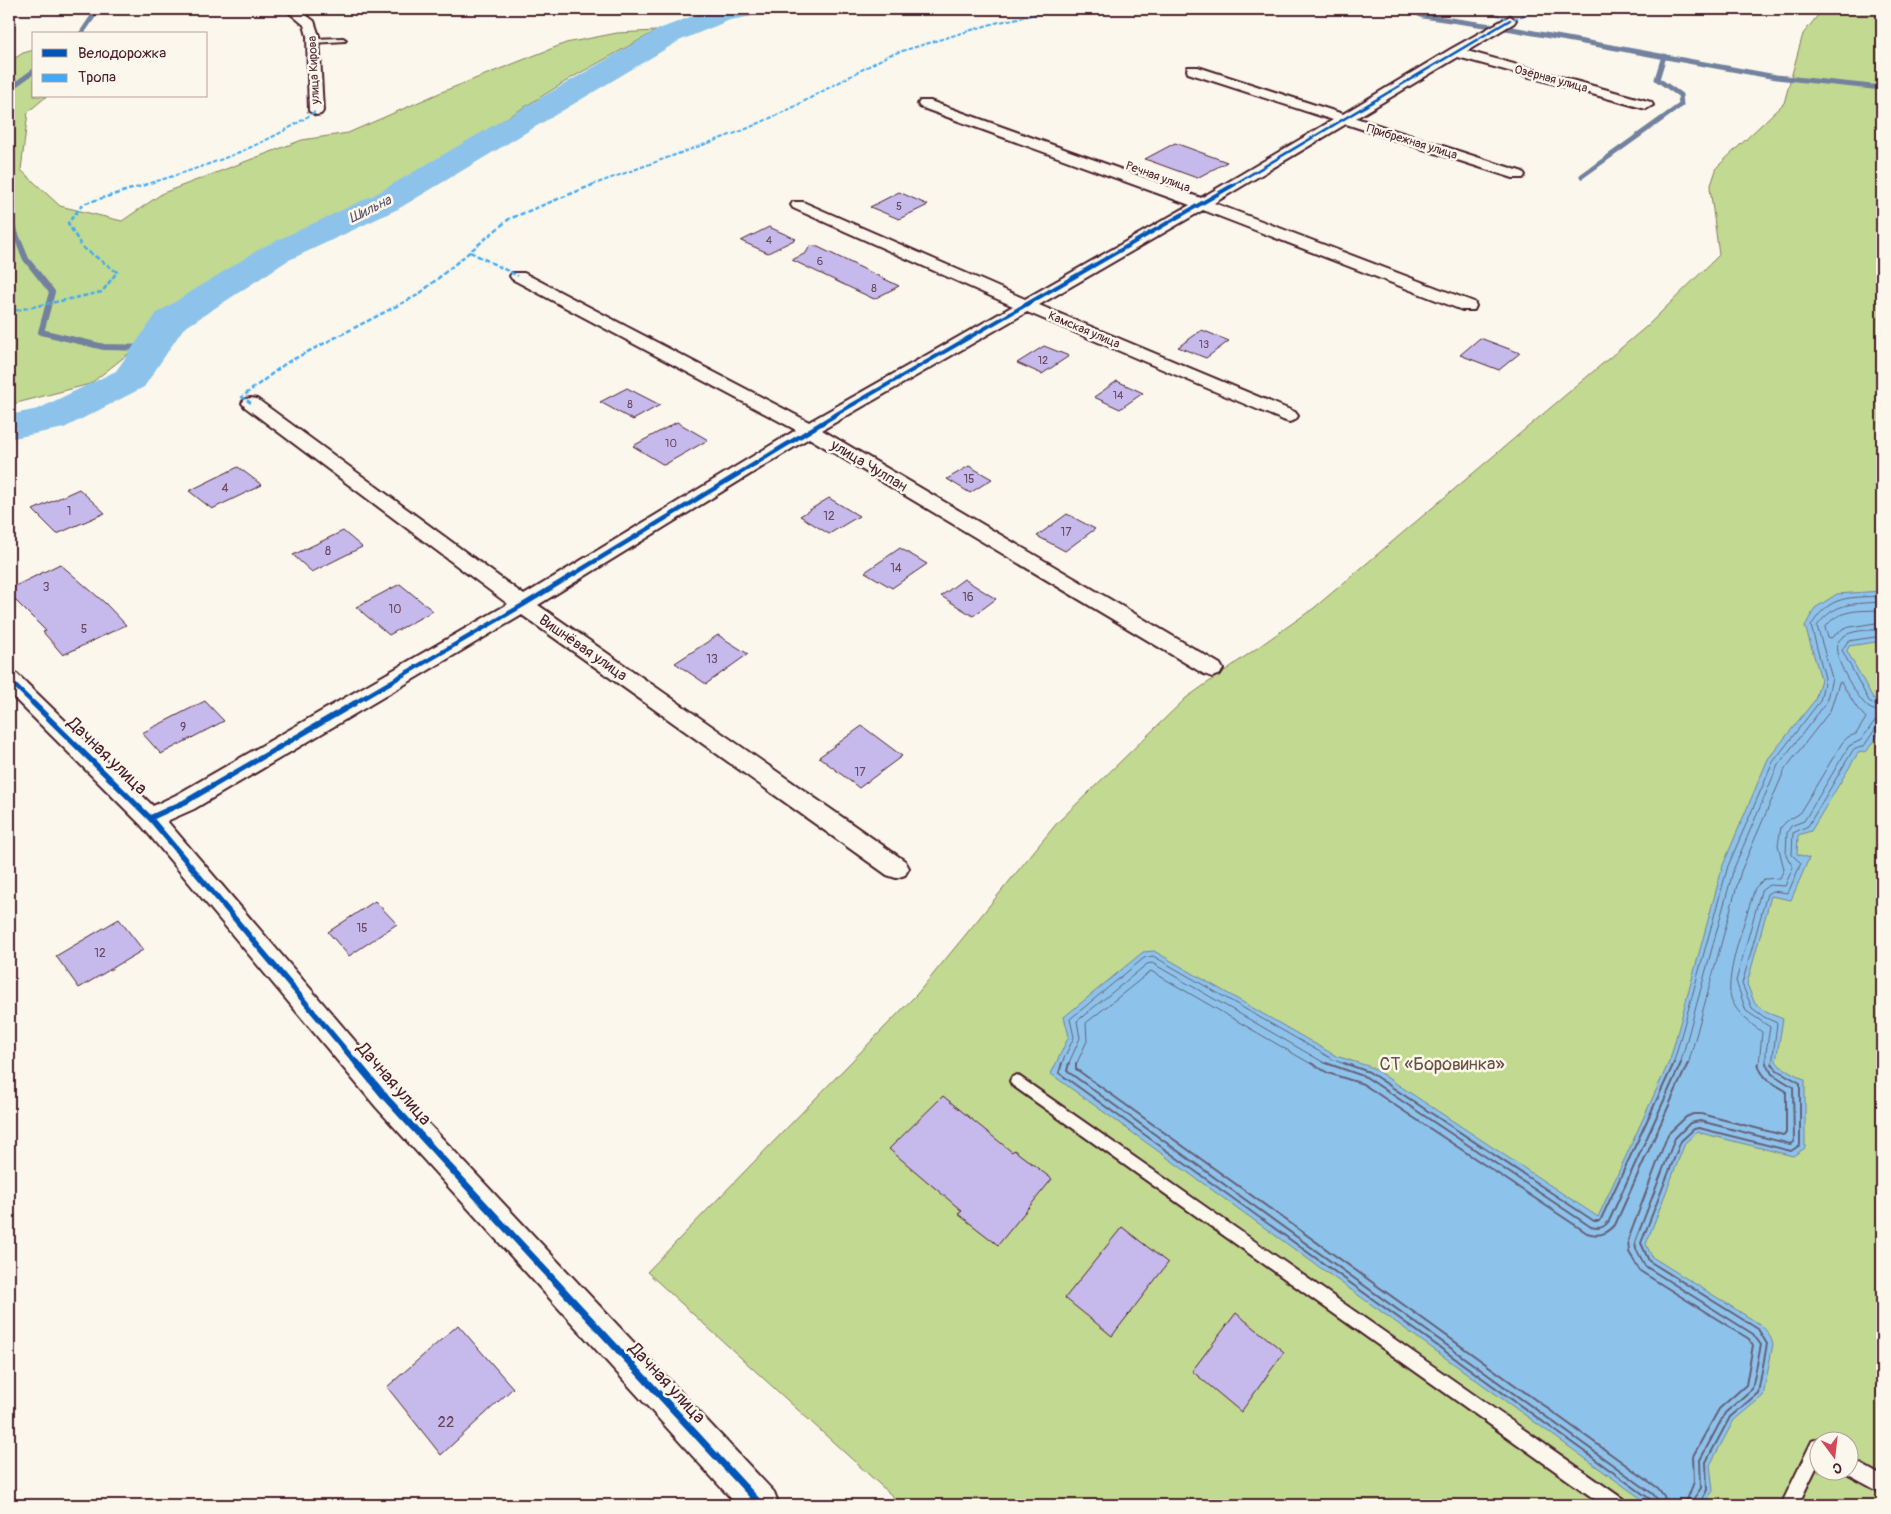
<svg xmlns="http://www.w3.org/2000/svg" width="1891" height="1514" font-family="Pangolin,sans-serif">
	<rect width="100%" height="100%" fill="#fbf7ec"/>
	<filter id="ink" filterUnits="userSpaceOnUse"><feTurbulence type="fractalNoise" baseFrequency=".02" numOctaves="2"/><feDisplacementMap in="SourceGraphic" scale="10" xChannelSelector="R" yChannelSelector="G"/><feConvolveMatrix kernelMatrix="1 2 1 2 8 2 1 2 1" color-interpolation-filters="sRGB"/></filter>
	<g filter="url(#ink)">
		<g fill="#c1d990" stroke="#867c5e" fill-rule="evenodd">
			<path d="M 1823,9 L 1882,9 L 1882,1505 L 902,1505 L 647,1272 L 917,994 L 1057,823 L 1186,698 L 1314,608 L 1647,326 L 1719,255 L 1710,188 L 1717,167 L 1784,103 L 1803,34 ZM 1818,1442 L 1848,1442 L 1848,1472 L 1818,1472 Z"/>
			<path d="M 656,31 L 573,77 L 373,201 L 269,251 L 170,321 L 90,384 L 9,405 L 9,302 L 11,288 L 9,287 L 9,62 L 23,53 L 34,50 L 34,96 L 47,96 L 28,112 L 21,170 L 60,206 L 122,221 L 163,193 L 302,140 L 348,133 L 444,91 L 566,43 L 617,33 Z"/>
		</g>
		<path fill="#8dc3eb" stroke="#72819e" d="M 1882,591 L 1882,641 L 1849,646 L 1847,651 L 1873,698 L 1879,701 L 1882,700 L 1882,728 L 1867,751 L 1858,753 L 1811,831 L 1798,835 L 1797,854 L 1809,858 L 1791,900 L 1771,896 L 1747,984 L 1755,1004 L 1766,1012 L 1783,1019 L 1776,1061 L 1780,1066 L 1805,1080 L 1805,1148 L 1793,1156 L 1697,1132 L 1685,1143 L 1646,1244 L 1652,1257 L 1761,1325 L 1769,1334 L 1773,1344 L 1763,1396 L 1734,1420 L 1710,1465 L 1713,1491 L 1703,1505 L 1650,1505 L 1051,1074 L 1069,1036 L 1064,1017 L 1143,952 L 1154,951 L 1336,1056 L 1371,1067 L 1598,1217 L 1670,1060 L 1723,865 L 1768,759 L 1815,700 L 1821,679 L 1805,626 L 1815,608 L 1837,594 Z"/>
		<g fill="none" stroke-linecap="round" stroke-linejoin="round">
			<g stroke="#656178" stroke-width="1">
				<path d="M 1882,610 C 1861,611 1838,608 1825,628 L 1828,637 L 1831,638 L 1844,628 L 1882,622"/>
				<path d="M 1882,630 C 1869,630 1846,629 1838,642 C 1830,654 1857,698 1868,707 C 1872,710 1876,711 1882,712"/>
				<path d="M 1882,636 L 1848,641 L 1842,650 L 1869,701 L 1877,706 L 1882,705"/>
				<path d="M 1061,1065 L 1074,1037 L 1070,1019 L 1144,958 L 1153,956 L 1334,1060 L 1347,1065"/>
				<path d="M 1068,1065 L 1080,1038 L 1077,1021 L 1147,964 L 1152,963 L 1328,1065"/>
				<path d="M 1076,1065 L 1087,1041 L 1086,1023 L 1151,971 L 1313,1065"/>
				<path d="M 1673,1065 L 1728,866 L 1773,762 L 1820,701 L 1825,678 L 1811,626 C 1830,594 1849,598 1882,596"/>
				<path d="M 1680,1065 L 1734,868 L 1778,765 L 1826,703 L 1832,678 L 1817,626 C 1835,601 1855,604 1882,602"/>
				<path d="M 1688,1065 L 1741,871 L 1785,769 L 1830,711 L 1839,683 L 1841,682 L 1857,708 L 1866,718 L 1856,734 L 1848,737 L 1842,743 L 1799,814 L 1787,821 L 1781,827 L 1778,845 L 1784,869 L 1780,878 L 1764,879 L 1755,888 C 1748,912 1724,976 1731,998 C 1736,1013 1750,1023 1762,1032 L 1759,1065"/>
				<path d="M 1766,1065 L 1766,1052 L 1770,1027 L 1746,1011 L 1736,981 L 1761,891 L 1769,885 L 1785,886 L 1793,867 L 1786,855 L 1787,833 L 1791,826 L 1804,821 L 1849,746 L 1861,740 L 1874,722 L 1882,720"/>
				<path d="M 1772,1065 L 1777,1023 L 1764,1017 L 1752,1008 L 1742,984 L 1767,894 L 1772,891 L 1788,893 L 1801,863 L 1792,855 L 1793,833 L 1808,826 L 1853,750 L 1864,746 L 1876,728 L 1882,726"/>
			</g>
			<g stroke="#656178" stroke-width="2">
				<path d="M 1062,1063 L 1059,1073 L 1650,1499 L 1652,1505"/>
				<path d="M 1069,1063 L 1067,1071 L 1653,1494 L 1657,1499 L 1658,1505"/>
				<path d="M 1076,1063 L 1076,1069 L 1658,1488 L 1664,1496 L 1666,1505"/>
				<path d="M 1311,1063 L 1328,1073 L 1363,1084 L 1587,1233 C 1599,1237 1607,1234 1615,1225 L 1688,1063"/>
				<path d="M 1326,1063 L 1366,1077 L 1591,1227 C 1599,1229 1604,1228 1609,1221 L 1681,1063"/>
				<path d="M 1344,1063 L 1369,1072 L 1594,1221 L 1600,1221 L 1674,1063"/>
				<path d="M 1685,1505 L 1694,1482 L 1693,1456 L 1719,1409 L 1746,1385 L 1753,1345 L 1749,1339 L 1640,1271 L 1629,1252 L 1628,1240 L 1668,1134 L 1686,1117 L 1693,1114 L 1701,1114 L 1783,1135 L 1786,1133 L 1786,1091 C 1773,1083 1762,1080 1758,1063"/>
				<path d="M 1693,1505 L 1694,1498 L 1701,1488 L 1700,1460 L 1725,1413 L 1752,1389 L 1761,1345 L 1753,1334 L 1645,1266 L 1636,1249 L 1635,1242 L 1675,1138 L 1690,1123 L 1700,1121 L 1790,1144 L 1794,1142 L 1793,1087 L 1772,1074 L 1766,1063"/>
				<path d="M 1699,1505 L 1707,1490 L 1706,1462 L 1730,1417 L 1758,1393 L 1767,1344 L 1758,1329 L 1649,1261 L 1641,1243 L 1681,1141 L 1694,1129 L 1699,1128 L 1791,1151 L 1800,1145 L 1800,1083 L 1777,1070 L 1772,1063"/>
			</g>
			<g stroke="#72819e" stroke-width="5">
				<path d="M 1410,9 L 1423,16 L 1512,29 L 1776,77 L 1882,88"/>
				<path d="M 81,34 L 94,15 L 102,9"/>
				<path d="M 9,89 L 34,71"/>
				<path d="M 1582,176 L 1681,105 L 1680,95 L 1657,79 L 1664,56"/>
			</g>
			<path stroke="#72819e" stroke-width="6" d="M 9,218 L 26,259 L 52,292 L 41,332 L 104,347 L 151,348"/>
			<path fill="#8dc3eb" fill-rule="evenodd" d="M 711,9 L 762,9 L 758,15 L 730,20 L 679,41 L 398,209 L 287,261 L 183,329 L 144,387 L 64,428 L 9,439 L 9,415 L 38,409 L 116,371 L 157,313 L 263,247 L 374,195 L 659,29 Z"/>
		</g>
		<g fill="#c6b9eb" stroke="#4a1f2b">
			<path d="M 1175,143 L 1227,162 L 1197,178 L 1145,159 Z"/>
			<path d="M 899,192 L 928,205 L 899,219 L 870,207 Z"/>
			<path d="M 769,227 L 796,239 L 768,253 L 741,241 Z"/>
			<path d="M 810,246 L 818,247 L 899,286 L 874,299 L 792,260 L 806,253 Z"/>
			<path d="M 1202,330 L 1229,341 L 1206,358 L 1178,347 Z"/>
			<path d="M 1480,338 L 1520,353 L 1499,370 L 1460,355 Z"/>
			<path d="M 1044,346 L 1069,356 L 1042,374 L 1017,363 Z"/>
			<path d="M 1117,381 L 1143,393 L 1120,409 L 1094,397 Z"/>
			<path d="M 627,388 L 660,405 L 633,420 L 600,402 Z"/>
			<path d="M 677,422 L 708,440 L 664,465 L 633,446 Z"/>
			<path d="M 969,466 L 992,479 L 970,493 L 947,479 Z"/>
			<path d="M 238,467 L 262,485 L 212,509 L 189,491 Z"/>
			<path d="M 79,489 L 105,513 L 57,534 L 33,510 Z"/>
			<path d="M 829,498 L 859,516 L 829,534 L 800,516 Z"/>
			<path d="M 1067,514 L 1095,529 L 1065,551 L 1037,536 Z"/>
			<path d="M 343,531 L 362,547 L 312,572 L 293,555 Z"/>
			<path d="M 900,548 L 927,564 L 892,588 L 865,572 Z"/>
			<path d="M 60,564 L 105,603 L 126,625 L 63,655 L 43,632 L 46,631 L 9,594 L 9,589 Z"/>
			<path d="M 964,579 L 996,599 L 973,616 L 941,596 Z"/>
			<path d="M 400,584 L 433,611 L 389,635 L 356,607 Z"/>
			<path d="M 718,635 L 748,654 L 706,684 L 675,663 Z"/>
			<path d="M 205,701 L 224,721 L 161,754 L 142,733 Z"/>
			<path d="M 862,726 L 902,756 L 859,788 L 819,757 Z"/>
			<path d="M 375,901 L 397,924 L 349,956 L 328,932 Z"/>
			<path d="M 119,919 L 143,950 L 79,988 L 56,956 Z"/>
			<path d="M 943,1096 L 1012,1152 L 1014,1150 L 1052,1179 L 998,1245 L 958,1214 L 962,1211 L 889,1149 Z"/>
			<path d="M 1122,1227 L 1168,1263 L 1112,1336 L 1065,1298 Z"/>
			<path d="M 1236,1313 L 1284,1352 L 1241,1412 L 1192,1371 Z"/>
			<path d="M 458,1325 L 513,1388 L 441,1455 L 387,1387 Z"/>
		</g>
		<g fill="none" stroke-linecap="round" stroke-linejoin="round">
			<g stroke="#4a1f2b" stroke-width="4">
				<g id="lane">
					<path d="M 343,38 L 346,40 L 345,41 L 313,43 L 310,41 L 313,39 Z"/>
					<path d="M 1017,1075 L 1623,1499 L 1625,1505 L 1603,1505 L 1012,1085 L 1010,1081 L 1012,1077 Z"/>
					<path d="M 1818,1439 L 1824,1442 L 1818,1442 L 1818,1464 L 1798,1505 L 1781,1505 L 1812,1441 Z"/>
					<path d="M 1848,1457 L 1882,1476 L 1882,1493 L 1843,1472 L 1848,1472 Z"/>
				</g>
			</g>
			<g stroke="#4a1f2b" stroke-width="4">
				<g id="street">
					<path d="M 285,9 L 298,9 L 314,21 L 319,36 L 323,111 L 321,114 L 316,115 L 309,111 L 307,36 L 304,25 Z"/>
					<path d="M 1510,16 L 1516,20 L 1514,23 L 1467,51 L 1651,102 L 1653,105 L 1646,109 L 1458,57 L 1356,118 L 1523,172 L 1525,175 L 1523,178 L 1513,178 L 1346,124 L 1214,203 L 1474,302 L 1476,306 L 1474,310 L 1462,310 L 1203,210 L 1039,305 L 1295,412 L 1298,416 L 1295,420 L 1289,422 L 1283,420 L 1027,312 L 822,430 L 1220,664 L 1223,669 L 1220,674 L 1212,677 L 1204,674 L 809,438 L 538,605 L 905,861 L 909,868 L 905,875 L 896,878 L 887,875 L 522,615 L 194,809 L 167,821 L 396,1089 L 774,1492 L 779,1505 L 737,1505 L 376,1107 L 141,825 L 9,693 L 9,672 L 17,674 L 153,806 L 176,795 L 508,604 L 245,407 L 242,403 L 245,399 L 251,398 L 257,399 L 524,595 L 796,430 L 512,279 L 510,276 L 512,273 L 524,273 L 809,422 L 1013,306 L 793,208 L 791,205 L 793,202 L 803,202 L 1025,299 L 1190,205 L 920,107 L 918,104 L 920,101 L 930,101 L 1201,198 L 1333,120 L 1188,73 L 1187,70 L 1188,67 L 1198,67 L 1343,114 L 1451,49 Z"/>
				</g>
			</g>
			<use href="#lane" fill="#fbf7ec" fill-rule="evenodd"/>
			<use href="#street" fill="#fbf7ec" fill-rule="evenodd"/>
			<g stroke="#3fa9f5" stroke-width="2" stroke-dasharray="4.5 2" stroke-linecap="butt">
				<path d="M 1484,9 L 1510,20 L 1542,9"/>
				<path d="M 144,185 C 204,167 264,147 316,111"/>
				<path d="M 592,185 L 744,130 L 790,109 L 889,55 L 995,23 L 1060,9"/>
			</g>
			<g stroke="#3fa9f5" stroke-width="2.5" stroke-dasharray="5 2.5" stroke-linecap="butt">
				<path d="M 470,252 L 518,276"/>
				<path d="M 9,312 L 102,292 L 117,272 L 82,247 L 68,223 L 83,204 L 148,184"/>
				<path d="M 251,403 L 242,397 L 286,363 L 418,295 L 509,219 L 595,184"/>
			</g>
			<g stroke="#fbf7ec" stroke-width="4.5">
				<path id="cycleway-far4" d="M 1233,185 L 1510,20"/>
			</g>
			<g stroke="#fbf7ec" stroke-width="5.5">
				<path id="cycleway-far3" d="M 833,416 L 1235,184"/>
			</g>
			<g stroke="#fbf7ec" stroke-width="7">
				<g id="cycleway-far2">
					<path d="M 9,680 L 34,704"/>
					<path d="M 353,704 L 523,605 L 835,415"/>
				</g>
			</g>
			<g stroke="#fbf7ec" stroke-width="9">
				<g id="cycleway-far1">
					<path d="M 33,703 L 150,818 L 358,1065"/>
					<path d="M 150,818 L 185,802 L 355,703"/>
				</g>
			</g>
			<g stroke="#fbf7ec" stroke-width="10">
				<path id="cycleway" d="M 357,1063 L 386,1098 L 761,1505"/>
			</g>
			<use href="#cycleway-far4" stroke="#0057b8" stroke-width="2.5"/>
			<use href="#cycleway-far3" stroke="#0057b8" stroke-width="4"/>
			<use href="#cycleway-far2" stroke="#0057b8" stroke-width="4.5"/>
			<use href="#cycleway-far1" stroke="#0057b8" stroke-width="5.5"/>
			<use href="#cycleway" stroke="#0057b8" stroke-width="7"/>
		</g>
	</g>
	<g text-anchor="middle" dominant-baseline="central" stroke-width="5" stroke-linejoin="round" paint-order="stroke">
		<g font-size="11" fill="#69465b">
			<text x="899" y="206">5</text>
			<text x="769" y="240">4</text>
			<text x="820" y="261">6</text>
			<text x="874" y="288">8</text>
			<text x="1204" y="344">13</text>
			<text x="1043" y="360">12</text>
			<text x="1118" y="395">14</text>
			<text x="630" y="404">8</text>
			<text x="671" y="443">10</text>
		</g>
		<g font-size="12" fill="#4a1f2b" stroke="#fbf7ec">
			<text transform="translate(314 70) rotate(-93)">улица Кирова</text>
			<text transform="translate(1551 79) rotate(15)">Озёрная улица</text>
			<text transform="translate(1412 142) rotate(17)">Прибрежная улица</text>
			<text transform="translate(1158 177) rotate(20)">Речная улица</text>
			<text transform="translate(1084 330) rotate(23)">Камская улица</text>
		</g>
		<g font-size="12" fill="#69465b">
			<text x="969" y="479">15</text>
			<text x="225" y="488">4</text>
			<text x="69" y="511">1</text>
			<text x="829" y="516">12</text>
			<text x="1066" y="532">17</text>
			<text x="328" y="551">8</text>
			<text x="896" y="568">14</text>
			<text x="46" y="587">3</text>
			<text x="968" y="597">16</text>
			<text x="395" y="609">10</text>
			<text x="84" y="629">5</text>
			<text x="712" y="659">13</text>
			<text x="183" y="727">9</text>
			<text x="860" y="772">17</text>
			<text x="362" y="928">15</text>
			<text x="100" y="953">12</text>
		</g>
		<g font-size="14" font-style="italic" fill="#5e5065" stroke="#fbf7ec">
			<text transform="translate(370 209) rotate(-26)">Шильна</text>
		</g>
		<g font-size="15" fill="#4a1f2b" stroke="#fbf7ec">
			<text transform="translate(869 466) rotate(31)">улица Чулпан</text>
			<text transform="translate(583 648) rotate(35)">Вишнёвая улица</text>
		</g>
		<g font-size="15" fill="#69465b">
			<text x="446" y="1422">22</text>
		</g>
		<g font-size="18" fill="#4a1f2b" stroke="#fbf7ec">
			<text transform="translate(107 756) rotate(44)">Дачная улица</text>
			<text transform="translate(394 1084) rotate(49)">Дачная улица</text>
			<text transform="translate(667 1383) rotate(47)">Дачная улица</text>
		</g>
		<g font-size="18" fill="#684e44" stroke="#fbf7ec">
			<text x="1442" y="1064">СТ «Боровинка»</text>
		</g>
	</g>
	<rect width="1891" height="1514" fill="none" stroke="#fbf7ec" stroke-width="30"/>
	<rect x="15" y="15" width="1861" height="1484" fill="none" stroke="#4a1f2b" stroke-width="2" filter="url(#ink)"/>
	<rect x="32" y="32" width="175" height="65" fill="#fbf7ec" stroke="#b4a19f"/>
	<rect x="42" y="49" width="25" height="8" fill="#0057b8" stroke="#b4a19f"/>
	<text x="78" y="58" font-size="15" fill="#4a1f2b">Велодорожка</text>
	<rect x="42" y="74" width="25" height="8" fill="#3fa9f5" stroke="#b4a19f"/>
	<text x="78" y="82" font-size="15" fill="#4a1f2b">Тропа</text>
	<g transform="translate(1834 1456) rotate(165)"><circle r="24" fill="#fbf7ec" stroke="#b4a19f"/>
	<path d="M0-4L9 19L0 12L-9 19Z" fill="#d1495b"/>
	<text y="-8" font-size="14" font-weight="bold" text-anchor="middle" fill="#4a1f2b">С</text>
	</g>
</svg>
